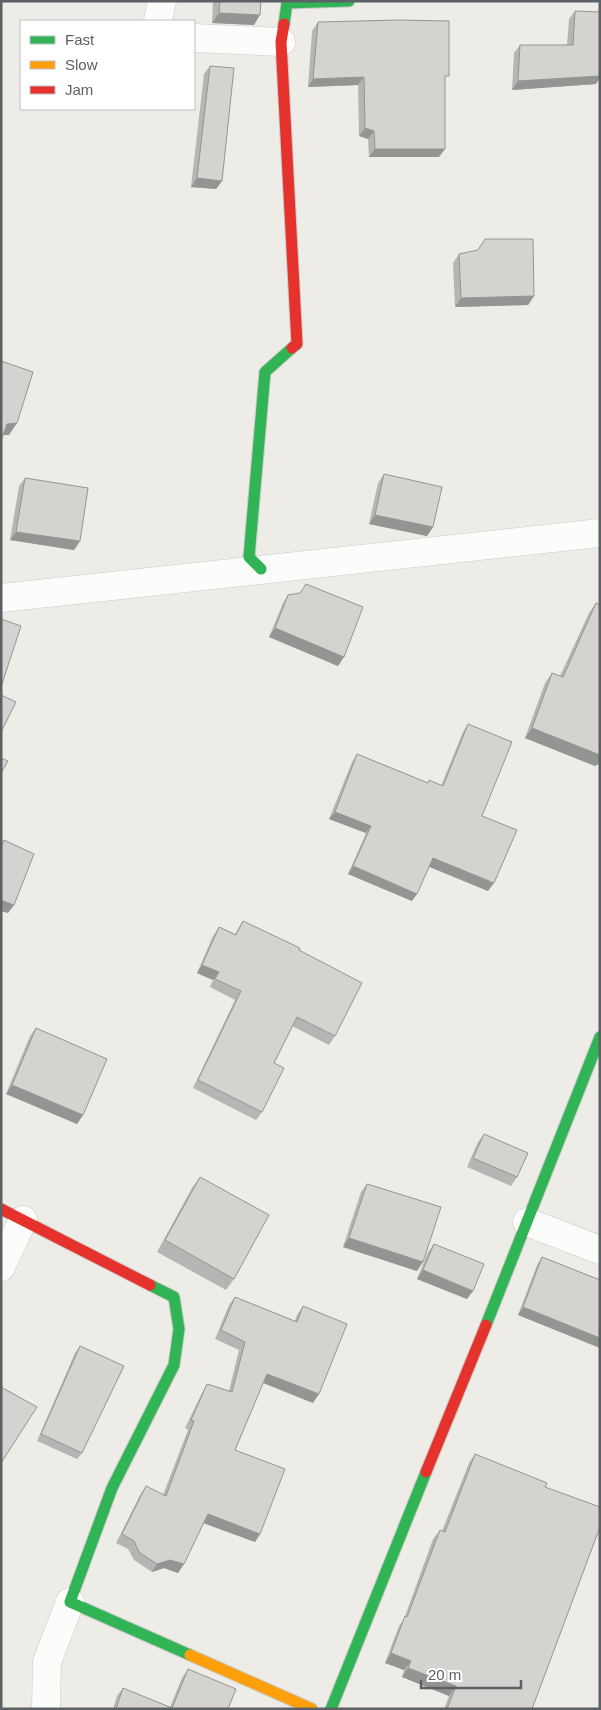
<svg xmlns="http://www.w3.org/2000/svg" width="601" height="1710" font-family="Helvetica,sans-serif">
	<rect width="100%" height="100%" fill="#edece7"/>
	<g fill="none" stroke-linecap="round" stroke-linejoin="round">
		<g stroke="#cacaca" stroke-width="29">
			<g id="street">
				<path d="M 158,21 L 162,1"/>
				<path d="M 194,38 L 281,42"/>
				<path d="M 1,598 L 600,533"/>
				<path d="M 527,1222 L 600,1250"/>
				<path d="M 1,1267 L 23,1220"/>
				<path d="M 46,1709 L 47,1662 L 70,1602"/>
			</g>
		</g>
		<g stroke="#c9c9c8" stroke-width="13">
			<g id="fast">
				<path d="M 284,24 L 287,3 L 349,1"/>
				<path d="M 261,569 L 249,557 L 265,372 L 292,348"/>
				<path d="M 150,1285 L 174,1297 L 179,1329 L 174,1365 L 112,1488 L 70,1602 L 190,1655"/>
				<path d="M 486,1325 L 600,1037"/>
				<path d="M 331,1709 L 426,1472"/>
			</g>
		</g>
		<g stroke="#c9c9c8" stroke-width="13">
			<path id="slow" d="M 190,1655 L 312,1709"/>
		</g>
		<g stroke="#c9c9c8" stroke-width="13">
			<g id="jam">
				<path d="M 284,24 L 281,42 L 297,344 L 292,348"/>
				<path d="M 1,1209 L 150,1285"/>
				<path d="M 426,1472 L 486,1325"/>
			</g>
		</g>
		<use href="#street" stroke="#fcfcfb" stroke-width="28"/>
		<use href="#fast" stroke="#30b455" stroke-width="11"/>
		<use href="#slow" stroke="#ff9f0a" stroke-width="11"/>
		<use href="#jam" stroke="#e5322d" stroke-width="11"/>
	</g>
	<g fill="#b6b5b3">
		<path d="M 213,1 L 261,1 L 254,25 L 212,23 Z"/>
		<path d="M 575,11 L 596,84 L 512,90 L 514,53 L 520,45 L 567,45 L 569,19 Z"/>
		<path d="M 318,22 L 445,81 L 439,157 L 369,157 L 368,139 L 359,136 L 358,85 L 308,87 L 312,31 Z"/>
		<path d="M 210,66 L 222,181 L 216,189 L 191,187 L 204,74 Z"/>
		<path d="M 459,254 L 534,296 L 528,305 L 455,307 L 453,263 Z"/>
		<path d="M 384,474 L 433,527 L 427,536 L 369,524 L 378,483 Z"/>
		<path d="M 25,478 L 80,541 L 74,550 L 10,540 L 19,486 Z"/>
		<path d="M 306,584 L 338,666 L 269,637 L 283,603 L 288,595 L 300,594 Z"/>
		<path d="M 596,603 L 600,605 L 600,763 L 595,766 L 525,738 L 545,683 L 552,673 L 560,676 L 589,613 Z"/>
		<path d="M 468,724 L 482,816 L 488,891 L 429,866 L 412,901 L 348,874 L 366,833 L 329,819 L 352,762 L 357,754 L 428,783 L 429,780 L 441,786 L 463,732 Z"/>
		<path d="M 243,921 L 299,950 L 335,1036 L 329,1045 L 292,1026 L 274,1063 L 262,1112 L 256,1120 L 193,1088 L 235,1000 L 210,987 L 213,980 L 197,973 L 213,936 L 219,927 L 235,934 Z"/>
		<path d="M 36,1028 L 83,1115 L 77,1124 L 6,1094 L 30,1036 Z"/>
		<path d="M 484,1134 L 517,1177 L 511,1186 L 467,1167 L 478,1142 Z"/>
		<path d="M 200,1177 L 234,1279 L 226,1290 L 157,1252 L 192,1188 Z"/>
		<path d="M 367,1184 L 417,1271 L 343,1247 L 361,1192 Z"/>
		<path d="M 434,1244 L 467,1299 L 417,1279 L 428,1252 Z"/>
		<path d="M 542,1257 L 600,1280 L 600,1348 L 518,1315 L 537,1265 Z"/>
		<path d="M 235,1297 L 295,1321 L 297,1315 L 303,1306 L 313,1403 L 263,1383 L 235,1450 L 260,1534 L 255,1542 L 204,1523 L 178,1573 L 164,1568 L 152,1572 L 134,1560 L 128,1549 L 116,1543 L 140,1495 L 146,1486 L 163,1495 L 188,1430 L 185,1428 L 202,1393 L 207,1384 L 229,1391 L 239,1350 L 215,1339 L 229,1305 Z"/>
		<path d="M 80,1346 L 82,1453 L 77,1459 L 37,1441 L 75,1353 Z"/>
		<path d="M 475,1454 L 545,1487 L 532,1709 L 444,1709 L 449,1696 L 402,1677 L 404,1670 L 385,1663 L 399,1626 L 404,1619 L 433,1539 L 440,1530 L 442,1531 L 469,1463 Z"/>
		<path d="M 188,1669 L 228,1709 L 113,1709 L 117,1696 L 123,1688 L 170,1707 L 182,1678 Z"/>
	</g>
	<g fill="#949492">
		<path d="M 219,13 L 260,15 L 254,25 L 212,23 Z"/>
		<path d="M 600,76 L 600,78 L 596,84 L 512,90 L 518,81 Z"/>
		<path d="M 364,77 L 358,85 L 308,87 L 313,79 Z"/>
		<path d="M 365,128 L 374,131 L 368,139 L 359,136 Z"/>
		<path d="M 375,149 L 445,149 L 439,157 L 369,157 Z"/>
		<path d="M 197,178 L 222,181 L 216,189 L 191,187 Z"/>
		<path d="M 534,296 L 528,305 L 455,307 L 461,298 Z"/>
		<path d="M 17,423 L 9,435 L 1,435 L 7,424 Z"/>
		<path d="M 375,515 L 433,527 L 427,536 L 369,524 Z"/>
		<path d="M 16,532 L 80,541 L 74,550 L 10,540 Z"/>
		<path d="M 275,628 L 344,657 L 338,666 L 269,637 Z"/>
		<path d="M 532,728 L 600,755 L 600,763 L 595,766 L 525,738 Z"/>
		<path d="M 335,812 L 371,826 L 366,833 L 329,819 Z"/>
		<path d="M 433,858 L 494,883 L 488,891 L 427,866 Z"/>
		<path d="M 353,866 L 417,894 L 412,901 L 348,874 Z"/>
		<path d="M 1,900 L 14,905 L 8,913 L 1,911 Z"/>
		<path d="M 202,965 L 219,972 L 213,980 L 197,973 Z"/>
		<path d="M 12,1085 L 83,1115 L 77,1124 L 6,1094 Z"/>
		<path d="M 349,1238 L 423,1262 L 417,1271 L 343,1247 Z"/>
		<path d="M 423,1270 L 473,1291 L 467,1299 L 417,1279 Z"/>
		<path d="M 523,1307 L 600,1338 L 600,1348 L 518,1315 Z"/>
		<path d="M 267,1374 L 319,1394 L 313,1403 L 261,1382 Z"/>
		<path d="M 208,1514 L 260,1534 L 255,1542 L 203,1523 Z"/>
		<path d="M 170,1560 L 184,1564 L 178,1573 L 164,1568 L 152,1572 L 157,1564 Z"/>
		<path d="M 391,1653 L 411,1661 L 404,1670 L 385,1663 Z"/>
		<path d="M 408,1668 L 456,1686 L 449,1696 L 402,1677 Z"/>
	</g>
	<g fill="#d4d3d0" stroke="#949492">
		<path d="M 220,1 L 261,1 L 260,15 L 219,13 Z"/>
		<path d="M 575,11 L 600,12 L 600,76 L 518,81 L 520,45 L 573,45 Z"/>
		<path d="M 398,20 L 449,21 L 449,76 L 445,76 L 445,149 L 375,149 L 374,131 L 365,128 L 364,77 L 313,79 L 318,22 Z"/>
		<path d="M 210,66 L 234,68 L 222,181 L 197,178 Z"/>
		<path d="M 485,239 L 533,239 L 534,296 L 461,298 L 459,254 L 478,250 Z"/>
		<path d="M 1,361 L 33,372 L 17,423 L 7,424 L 1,441 Z"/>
		<path d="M 384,474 L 442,487 L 433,527 L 375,515 Z"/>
		<path d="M 25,478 L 88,488 L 80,541 L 16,532 Z"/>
		<path d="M 306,584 L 363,607 L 344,657 L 275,628 L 288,595 L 300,593 Z"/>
		<path d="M 596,603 L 600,605 L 600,755 L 532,728 L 552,673 L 563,677 Z"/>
		<path d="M 1,619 L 21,626 L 1,687 Z"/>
		<path d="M 1,695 L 16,702 L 1,732 Z"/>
		<path d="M 468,724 L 512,742 L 482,816 L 517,830 L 494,883 L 433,858 L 417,894 L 353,866 L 371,826 L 335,812 L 357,754 L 428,783 L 429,780 L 443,786 Z"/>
		<path d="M 1,758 L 8,761 L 1,773 Z"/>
		<path d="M 4,840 L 34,854 L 14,905 L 1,900 L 1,848 Z"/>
		<path d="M 243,921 L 300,948 L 299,950 L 362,983 L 335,1036 L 297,1017 L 274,1063 L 284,1068 L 262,1112 L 198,1080 L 241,991 L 215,979 L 219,972 L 202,965 L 219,927 L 236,935 Z"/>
		<path d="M 36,1028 L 107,1059 L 83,1115 L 12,1085 Z"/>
		<path d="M 484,1134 L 528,1153 L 517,1177 L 473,1158 Z"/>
		<path d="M 200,1177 L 269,1215 L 234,1279 L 165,1240 Z"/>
		<path d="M 367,1184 L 441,1207 L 423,1262 L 349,1238 Z"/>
		<path d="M 434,1244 L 484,1264 L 473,1291 L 423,1270 Z"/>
		<path d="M 542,1257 L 600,1280 L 600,1338 L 523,1307 Z"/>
		<path d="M 235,1297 L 297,1322 L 303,1306 L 347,1324 L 319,1394 L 267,1374 L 235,1450 L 285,1469 L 260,1534 L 208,1514 L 184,1564 L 170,1560 L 157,1564 L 139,1552 L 134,1541 L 122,1534 L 146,1486 L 166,1496 L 194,1421 L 191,1420 L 207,1384 L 232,1392 L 245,1342 L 221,1330 Z"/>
		<path d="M 80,1346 L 124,1366 L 82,1453 L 41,1434 Z"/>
		<path d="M 1,1387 L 37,1407 L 1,1463 Z"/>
		<path d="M 475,1454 L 547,1483 L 545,1487 L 600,1507 L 600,1527 L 532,1709 L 447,1709 L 456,1686 L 408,1668 L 411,1661 L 391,1653 L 405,1616 L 407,1617 L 440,1530 L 445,1532 Z"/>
		<path d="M 188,1669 L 236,1689 L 228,1709 L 116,1709 L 123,1688 L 172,1708 Z"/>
	</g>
	<rect width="601" height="1710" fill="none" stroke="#5c6166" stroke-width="5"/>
	<rect x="20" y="20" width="175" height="90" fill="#ffffff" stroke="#bec0c2"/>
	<rect x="30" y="36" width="25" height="8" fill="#30b455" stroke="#bec0c2"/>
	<text x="65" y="45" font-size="15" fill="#5c6166">Fast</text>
	<rect x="30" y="61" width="25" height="8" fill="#ff9f0a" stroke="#bec0c2"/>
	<text x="65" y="70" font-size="15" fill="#5c6166">Slow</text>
	<rect x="30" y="86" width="25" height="8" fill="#e5322d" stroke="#bec0c2"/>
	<text x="65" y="95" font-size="15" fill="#5c6166">Jam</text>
	<path d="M421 1680v8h100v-8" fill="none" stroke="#5c6166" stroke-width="2.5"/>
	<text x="428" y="1680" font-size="15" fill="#5c6166" stroke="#ffffff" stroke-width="4" paint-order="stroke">20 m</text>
</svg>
